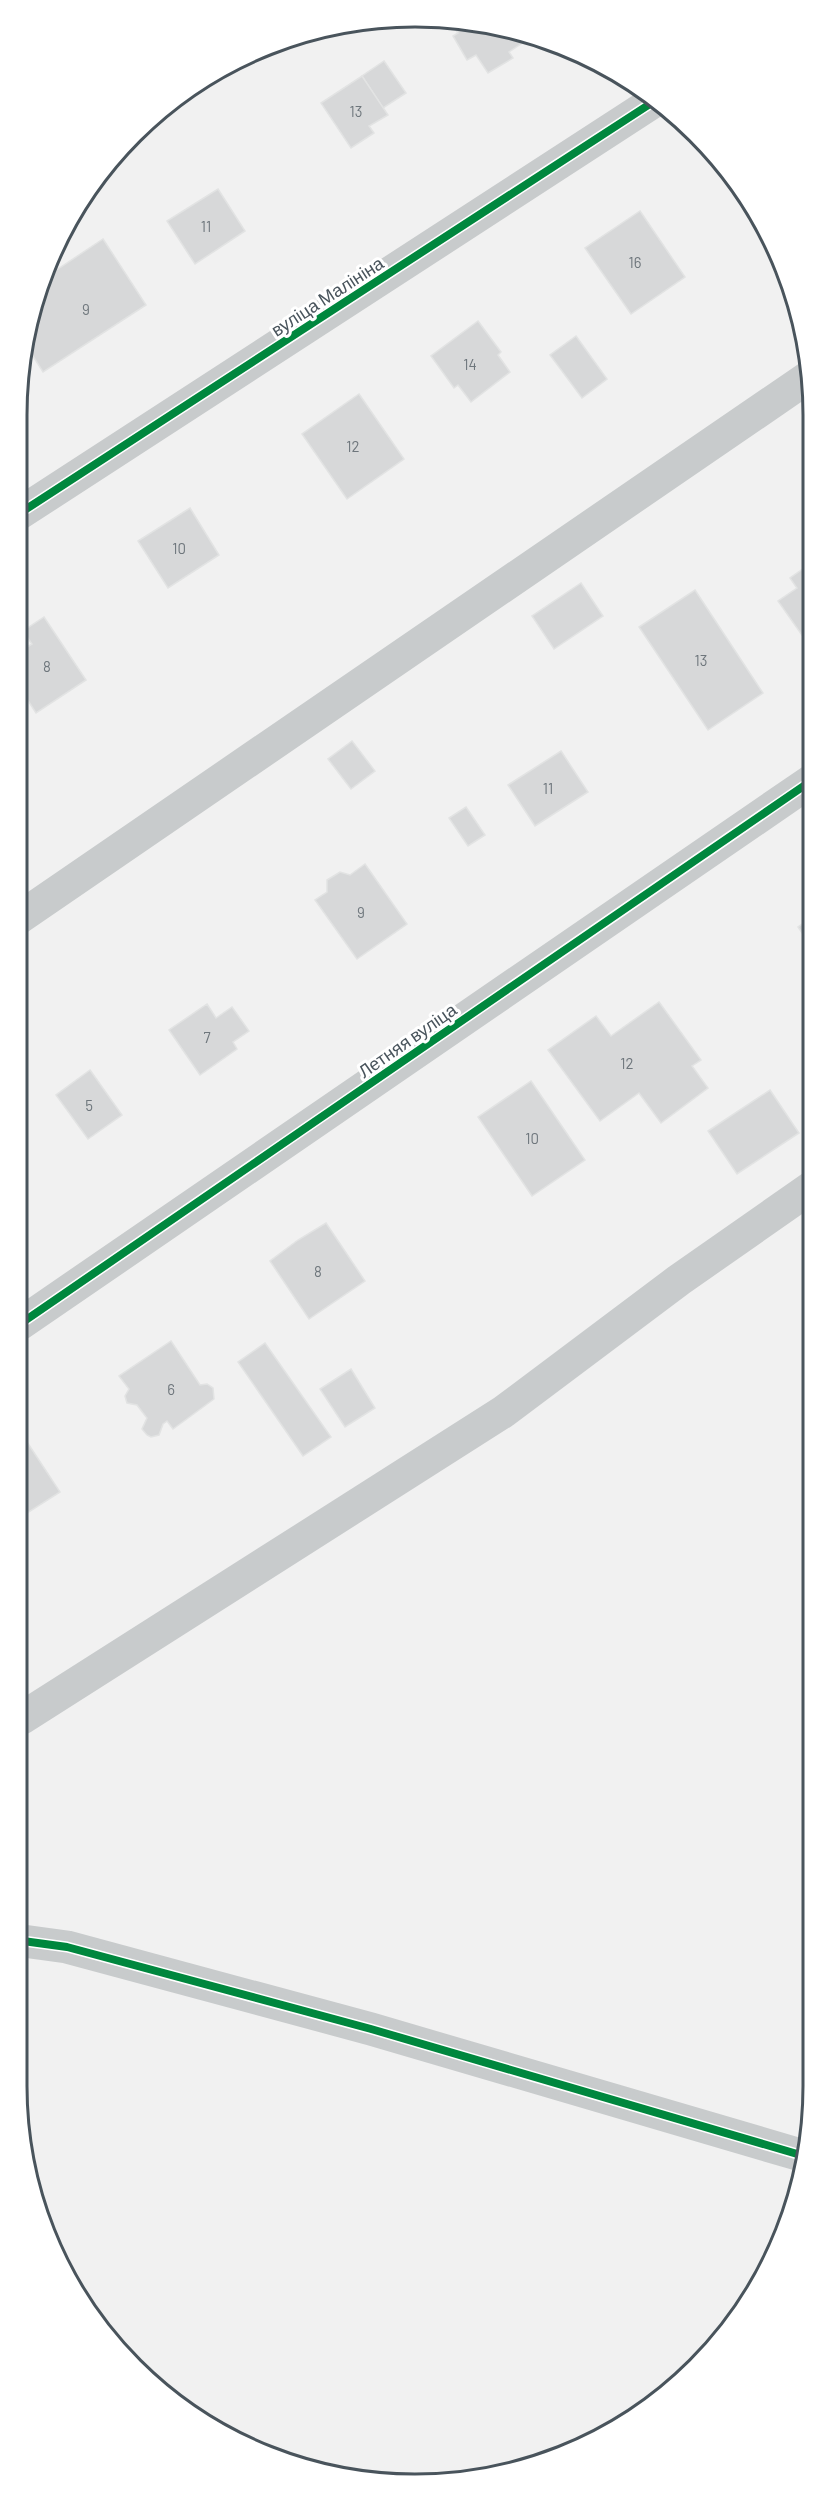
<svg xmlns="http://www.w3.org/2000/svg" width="830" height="2501" font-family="Barlow,sans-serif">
	<rect width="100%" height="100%" fill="#f1f1f1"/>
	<g fill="#d7d8d9" stroke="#e2e3e3" stroke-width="1.5">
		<path d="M 448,19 L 518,30 L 533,36 L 509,52 L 513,58 L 488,73 L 476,55 L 467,60 L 453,36 L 458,33 Z"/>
		<path d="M 384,61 L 406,93 L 383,108 L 362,76 Z"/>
		<path d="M 362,76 L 388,115 L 369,126 L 374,133 L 351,148 L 321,103 Z"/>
		<path d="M 218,189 L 245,231 L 195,264 L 167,221 Z"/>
		<path d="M 80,204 L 85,212 L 68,222 Z"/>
		<path d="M 640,211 L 685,277 L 631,314 L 585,248 Z"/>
		<path d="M 103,239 L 146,305 L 43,372 L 26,345 L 30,312 L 43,279 Z"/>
		<path d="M 478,321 L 501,352 L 498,355 L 510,372 L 471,402 L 458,385 L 454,388 L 431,356 Z"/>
		<path d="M 576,336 L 607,379 L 582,398 L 550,355 Z"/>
		<path d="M 359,394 L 404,459 L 347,499 L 302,434 Z"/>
		<path d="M 190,508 L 219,555 L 168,588 L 138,541 Z"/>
		<path d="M 810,564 L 811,565 L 811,648 L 778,601 L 797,588 L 790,578 Z"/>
		<path d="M 581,583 L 603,616 L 554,649 L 532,616 Z"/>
		<path d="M 695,590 L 763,693 L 708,730 L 639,627 Z"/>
		<path d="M 44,617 L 86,680 L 36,713 L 18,685 L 18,653 L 32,644 L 23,631 Z"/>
		<path d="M 352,741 L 375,771 L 351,789 L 328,759 Z"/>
		<path d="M 561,751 L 588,792 L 535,826 L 508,785 Z"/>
		<path d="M 466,807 L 485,835 L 468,846 L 449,818 Z"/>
		<path d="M 365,864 L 407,924 L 357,959 L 315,900 L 327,892 L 327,880 L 340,872 L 350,875 Z"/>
		<path d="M 811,918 L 811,946 L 798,927 Z"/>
		<path d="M 659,1002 L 701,1060 L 692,1066 L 708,1088 L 661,1123 L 639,1093 L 600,1121 L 548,1050 L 596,1016 L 611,1036 Z"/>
		<path d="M 207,1004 L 216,1018 L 232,1007 L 249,1031 L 233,1042 L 237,1049 L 200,1075 L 169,1030 Z"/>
		<path d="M 90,1070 L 122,1115 L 88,1139 L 56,1095 Z"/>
		<path d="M 531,1081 L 585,1160 L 532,1196 L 478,1117 Z"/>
		<path d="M 770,1090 L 799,1133 L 737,1174 L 708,1131 Z"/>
		<path d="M 326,1223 L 365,1281 L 309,1319 L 270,1261 L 298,1240 Z"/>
		<path d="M 171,1341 L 200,1385 L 207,1384 L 213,1388 L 214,1399 L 173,1429 L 167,1421 L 163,1424 L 159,1435 L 151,1437 L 147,1435 L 142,1429 L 147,1418 L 137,1405 L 127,1403 L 125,1396 L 129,1389 L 119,1376 Z"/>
		<path d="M 265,1343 L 331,1437 L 303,1456 L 238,1362 Z"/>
		<path d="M 351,1369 L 375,1408 L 345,1427 L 320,1389 Z"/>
		<path d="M 25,1439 L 60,1492 L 21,1517 L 21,1442 Z"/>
	</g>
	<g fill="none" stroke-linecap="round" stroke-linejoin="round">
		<g stroke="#c8cbcc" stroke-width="33">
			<path d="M 17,515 L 653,102"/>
			<path d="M 19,918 L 810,376"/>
			<path d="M 20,1324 L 811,781"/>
			<path d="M 22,1718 L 503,1412 L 679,1280 L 812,1187"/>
			<path d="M 23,1941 L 67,1947 L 371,2029 L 804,2156"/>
		</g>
		<g stroke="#fff" stroke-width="11">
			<g id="cycleway">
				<path d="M 17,515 L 653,102"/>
				<path d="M 20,1324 L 811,781"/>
				<path d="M 23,1941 L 67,1947 L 371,2029 L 804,2156"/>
			</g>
		</g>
		<use href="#cycleway" stroke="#00873e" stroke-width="8"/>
	</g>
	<g text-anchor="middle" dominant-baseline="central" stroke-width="6" stroke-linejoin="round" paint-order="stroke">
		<g font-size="15" fill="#6e767c">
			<text x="356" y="111">13</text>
			<text x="206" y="226">11</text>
			<text x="635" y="262">16</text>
			<text x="86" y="309">9</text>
			<text x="470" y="364">14</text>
			<text x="353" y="446">12</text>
			<text x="179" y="548">10</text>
			<text x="701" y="660">13</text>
			<text x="47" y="666">8</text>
			<text x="548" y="788">11</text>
			<text x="361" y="912">9</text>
			<text x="207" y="1037">7</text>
			<text x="627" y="1063">12</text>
			<text x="89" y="1105">5</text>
			<text x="532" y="1138">10</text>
			<text x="318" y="1271">8</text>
			<text x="171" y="1389">6</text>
		</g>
		<g font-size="18" fill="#49545c" stroke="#fff">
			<text transform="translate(327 296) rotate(-33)">вуліца Малініна</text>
			<text transform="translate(407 1040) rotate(-35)">Летняя вуліца</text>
		</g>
	</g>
	<path d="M0 0H830V2501H0ZM415 27H415A388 388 0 0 1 803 415V2086A388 388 0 0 1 415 2474H415A388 388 0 0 1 27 2086V415A388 388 0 0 1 415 27Z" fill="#fff" fill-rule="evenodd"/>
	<path fill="none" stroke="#49545c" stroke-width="3" d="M415 27H415A388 388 0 0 1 803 415V2086A388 388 0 0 1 415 2474H415A388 388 0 0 1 27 2086V415A388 388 0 0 1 415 27Z"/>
</svg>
